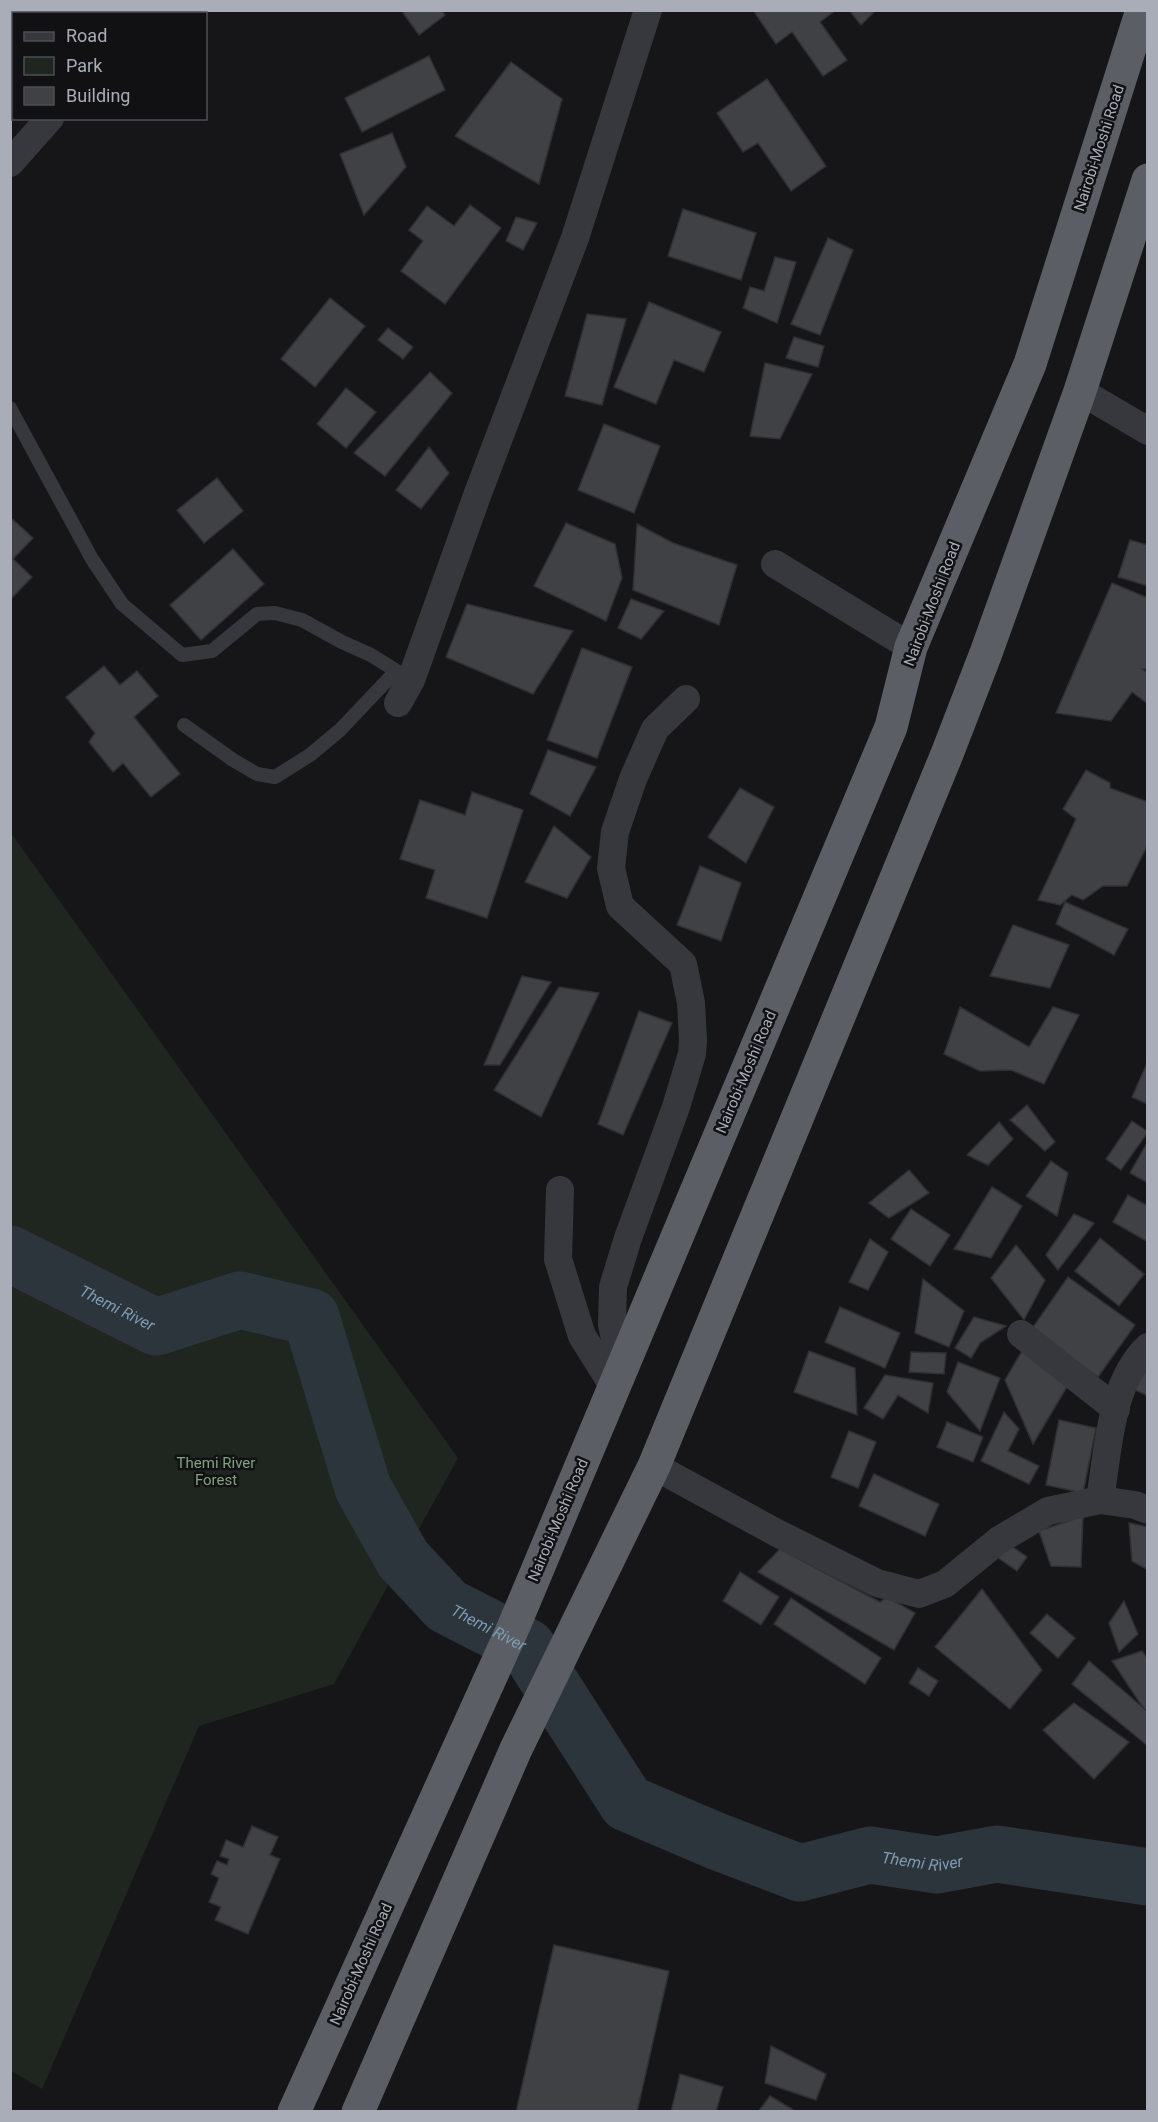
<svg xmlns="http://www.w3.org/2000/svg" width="1158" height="2122" font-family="Roboto,sans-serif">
	<rect width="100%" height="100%" fill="#161618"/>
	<path fill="#1e261f" d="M 11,833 L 458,1458 L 334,1684 L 199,1726 L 42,2089 L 10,2070 Z"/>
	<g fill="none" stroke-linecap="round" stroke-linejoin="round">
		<path stroke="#2c353c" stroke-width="57" id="s1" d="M 10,1254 L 156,1327 L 240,1300 L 311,1317 L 363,1488 L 403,1559 L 447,1606 L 527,1647 L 627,1803 L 716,1841 L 800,1873 L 870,1855 L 937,1865 L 997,1854 L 1148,1877"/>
	</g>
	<g fill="#404145" stroke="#303034" stroke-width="1.5">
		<path d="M 401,10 L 441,10 L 445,15 L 419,35 Z"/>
		<path d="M 753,10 L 836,10 L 820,22 L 847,60 L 823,76 L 792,32 L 776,44 Z"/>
		<path d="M 849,10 L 876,10 L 861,25 Z"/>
		<path d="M 429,56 L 445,90 L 362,132 L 345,98 Z"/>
		<path d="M 511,62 L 562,99 L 539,184 L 455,136 Z"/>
		<path d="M 767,79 L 826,166 L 791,191 L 758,143 L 743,152 L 717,113 Z"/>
		<path d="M 392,133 L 406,167 L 364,215 L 340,154 Z"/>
		<path d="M 470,205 L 501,228 L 445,304 L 401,271 L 423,241 L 409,230 L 427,206 L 454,226 Z"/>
		<path d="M 683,209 L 756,233 L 741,280 L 668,256 Z"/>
		<path d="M 516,217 L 537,223 L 523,250 L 506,241 Z"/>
		<path d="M 828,238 L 853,250 L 820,335 L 791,324 Z"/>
		<path d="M 775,257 L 796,262 L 777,323 L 743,308 L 750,287 L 764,291 Z"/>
		<path d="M 330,298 L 365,326 L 315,387 L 281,359 Z"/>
		<path d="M 649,302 L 721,332 L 704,372 L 674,360 L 656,404 L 614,387 Z"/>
		<path d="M 587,314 L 626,319 L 602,405 L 565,396 Z"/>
		<path d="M 388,328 L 413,347 L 403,359 L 378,340 Z"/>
		<path d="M 794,337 L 824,346 L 818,367 L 786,358 Z"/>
		<path d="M 765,363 L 812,374 L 780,439 L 750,436 Z"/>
		<path d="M 430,372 L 452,393 L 385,476 L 354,453 Z"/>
		<path d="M 346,388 L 376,412 L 346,448 L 317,424 Z"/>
		<path d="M 604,424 L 660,446 L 634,513 L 578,490 Z"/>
		<path d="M 429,447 L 449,473 L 421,509 L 396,490 Z"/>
		<path d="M 217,478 L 243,511 L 204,543 L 177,510 Z"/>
		<path d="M 10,517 L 33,538 L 13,559 L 32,577 L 10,600 Z"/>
		<path d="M 566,523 L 615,544 L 622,578 L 606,621 L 534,586 Z"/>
		<path d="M 637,524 L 673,543 L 737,565 L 719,625 L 633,590 Z"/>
		<path d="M 1130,540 L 1148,545 L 1148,586 L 1118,577 Z"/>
		<path d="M 233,549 L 264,584 L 201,640 L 170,605 Z"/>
		<path d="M 1112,583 L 1148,598 L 1148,669 L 1142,669 L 1148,673 L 1148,704 L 1132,692 L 1111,721 L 1056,713 Z"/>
		<path d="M 631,599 L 664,611 L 641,639 L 618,628 Z"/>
		<path d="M 467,604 L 573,631 L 533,694 L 446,657 Z"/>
		<path d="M 582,648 L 632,667 L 597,758 L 547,740 Z"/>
		<path d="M 104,666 L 120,685 L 137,671 L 158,696 L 134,717 L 180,774 L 151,797 L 123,763 L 113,772 L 89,742 L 95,733 L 66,697 Z"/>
		<path d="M 548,750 L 596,767 L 570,816 L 530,794 Z"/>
		<path d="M 1086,770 L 1110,783 L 1110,788 L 1148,802 L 1148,844 L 1127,886 L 1103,886 L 1083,900 L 1072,895 L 1060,905 L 1038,900 L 1076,819 L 1063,809 Z"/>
		<path d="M 740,788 L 774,807 L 746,863 L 708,837 Z"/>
		<path d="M 472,792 L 523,810 L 487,918 L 426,898 L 435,870 L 400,859 L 420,800 L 465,815 Z"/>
		<path d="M 554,826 L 591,857 L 567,898 L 525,882 Z"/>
		<path d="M 700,866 L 741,883 L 721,941 L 677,925 Z"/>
		<path d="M 1065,902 L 1128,929 L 1114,955 L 1056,924 Z"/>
		<path d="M 1013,925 L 1069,945 L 1050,988 L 990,976 Z"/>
		<path d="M 522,976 L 551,982 L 500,1065 L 484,1065 Z"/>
		<path d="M 559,987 L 599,993 L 541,1117 L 494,1090 Z"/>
		<path d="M 960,1007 L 1029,1047 L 1053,1007 L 1079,1015 L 1044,1084 L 1011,1070 L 980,1071 L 944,1054 Z"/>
		<path d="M 639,1011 L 672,1023 L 623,1135 L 598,1124 Z"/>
		<path d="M 1148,1061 L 1148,1104 L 1132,1097 Z"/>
		<path d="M 1027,1105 L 1055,1142 L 1045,1151 L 1010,1120 Z"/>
		<path d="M 1132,1121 L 1148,1132 L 1121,1170 L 1106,1159 Z"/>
		<path d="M 999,1122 L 1013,1139 L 988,1165 L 967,1155 Z"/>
		<path d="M 1148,1141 L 1148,1183 L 1130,1173 Z"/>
		<path d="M 1051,1161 L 1068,1173 L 1057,1216 L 1026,1196 Z"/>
		<path d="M 909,1170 L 929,1193 L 889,1218 L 869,1203 Z"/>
		<path d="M 992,1187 L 1022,1206 L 991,1258 L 954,1249 Z"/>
		<path d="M 1128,1195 L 1148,1206 L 1148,1242 L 1113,1222 Z"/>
		<path d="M 911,1209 L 950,1235 L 930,1266 L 891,1239 Z"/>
		<path d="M 1074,1214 L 1094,1223 L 1058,1270 L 1046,1255 Z"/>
		<path d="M 1100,1238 L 1144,1274 L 1119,1306 L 1075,1271 Z"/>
		<path d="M 870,1239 L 888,1252 L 868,1290 L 849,1282 Z"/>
		<path d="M 1016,1245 L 1045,1280 L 1024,1320 L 991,1278 Z"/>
		<path d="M 1068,1277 L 1135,1325 L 1098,1377 L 1031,1330 Z"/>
		<path d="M 923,1279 L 964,1311 L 949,1347 L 915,1333 Z"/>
		<path d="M 840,1307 L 900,1333 L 885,1368 L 825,1342 Z"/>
		<path d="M 974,1317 L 1006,1326 L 980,1343 L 971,1358 L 955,1348 Z"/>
		<path d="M 809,1351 L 855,1368 L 857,1415 L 794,1392 Z"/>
		<path d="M 1022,1351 L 1071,1380 L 1033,1444 L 1005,1380 Z"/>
		<path d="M 911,1352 L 946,1353 L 944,1374 L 909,1372 Z"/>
		<path d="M 958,1362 L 1000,1378 L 980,1431 L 947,1392 Z"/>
		<path d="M 1148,1367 L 1148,1396 L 1133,1389 Z"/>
		<path d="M 885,1375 L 933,1383 L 928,1413 L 898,1395 L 883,1419 L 864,1408 Z"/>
		<path d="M 1004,1412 L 1019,1429 L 1008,1451 L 1039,1466 L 1029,1484 L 981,1461 Z"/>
		<path d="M 1059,1420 L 1096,1428 L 1083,1493 L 1046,1485 Z"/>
		<path d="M 947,1422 L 983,1437 L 973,1462 L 937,1447 Z"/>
		<path d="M 849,1431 L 876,1442 L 858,1488 L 831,1477 Z"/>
		<path d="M 874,1474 L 939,1504 L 925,1536 L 859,1506 Z"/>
		<path d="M 1083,1516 L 1081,1567 L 1051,1566 L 1039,1531 Z"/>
		<path d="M 1129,1523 L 1148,1527 L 1148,1570 L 1132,1561 Z"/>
		<path d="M 1007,1543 L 1027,1557 L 1017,1571 L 997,1557 Z"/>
		<path d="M 780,1549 L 880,1602 L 887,1597 L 915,1613 L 894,1650 L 758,1572 Z"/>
		<path d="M 740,1572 L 779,1597 L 761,1625 L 723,1601 Z"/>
		<path d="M 982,1589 L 1042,1670 L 1010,1709 L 935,1647 Z"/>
		<path d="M 791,1598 L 881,1658 L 865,1684 L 774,1624 Z"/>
		<path d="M 1124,1601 L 1138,1634 L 1119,1652 L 1109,1623 Z"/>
		<path d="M 1047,1614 L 1075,1638 L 1058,1658 L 1030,1633 Z"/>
		<path d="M 1142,1651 L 1148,1659 L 1148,1710 L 1146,1712 L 1112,1661 Z"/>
		<path d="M 1089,1661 L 1148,1712 L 1148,1746 L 1072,1684 Z"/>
		<path d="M 918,1668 L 938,1681 L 929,1696 L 909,1683 Z"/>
		<path d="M 1074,1703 L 1129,1742 L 1094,1779 L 1043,1730 Z"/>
		<path d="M 252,1826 L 278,1837 L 270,1855 L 280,1859 L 248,1934 L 215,1920 L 221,1907 L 209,1902 L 219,1878 L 211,1874 L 217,1861 L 227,1865 L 229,1859 L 220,1856 L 226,1840 L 243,1847 Z"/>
		<path d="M 554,1945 L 669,1971 L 637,2112 L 516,2112 Z"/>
		<path d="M 771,2046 L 826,2074 L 816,2100 L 765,2083 Z"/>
		<path d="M 680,2074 L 723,2087 L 716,2112 L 671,2112 Z"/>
		<path d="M 770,2096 L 797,2112 L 758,2112 Z"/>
	</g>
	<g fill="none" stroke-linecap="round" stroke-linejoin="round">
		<g stroke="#37383d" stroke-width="14">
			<path d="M 103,10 L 107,14"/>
			<path d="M 10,408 L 92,559 L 122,604 L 182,655 L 212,651 L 257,614 L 275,613 L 302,620 L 342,642 L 371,655 L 411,680"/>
			<path d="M 184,725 L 233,760 L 257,774 L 275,777 L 310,755 L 340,730 L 396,671"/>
		</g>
		<g stroke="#37383d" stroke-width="28">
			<path d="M 149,14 L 152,10"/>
			<path d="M 10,163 L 50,118"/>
			<path d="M 1080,391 L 1148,431"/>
			<path d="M 775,564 L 911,647"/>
			<path d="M 398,703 L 411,680 L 478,493 L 575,238 L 648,10"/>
			<path d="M 560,1190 L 558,1259 L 582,1336 L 614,1387"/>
			<path d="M 1021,1334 L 1116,1409"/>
			<path d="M 621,1370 L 612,1324 L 613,1287 L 628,1238 L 676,1107 L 692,1054 L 693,1040 L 691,1003 L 683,964 L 620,906 L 611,868 L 615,832 L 633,779 L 655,729 L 686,699"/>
			<path d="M 654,1466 L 777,1533 L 877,1583 L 919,1594 L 945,1584 L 999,1540 L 1048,1511 L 1100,1500 L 1135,1505 L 1148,1510"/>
			<path d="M 1100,1500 C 1108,1451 1110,1383 1148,1347"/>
		</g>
		<g stroke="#5b5e65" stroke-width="33">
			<path d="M 294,2112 L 513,1628 L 891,727 L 911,647 L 1030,364 L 1142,10"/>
			<path d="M 358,2112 L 516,1749 L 654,1466 L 947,754 L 986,653 L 1080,391 L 1148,180"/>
		</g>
	</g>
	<g text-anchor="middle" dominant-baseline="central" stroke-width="5" stroke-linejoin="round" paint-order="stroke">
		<g font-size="15" fill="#a8adb8" stroke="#111113">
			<text transform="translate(1099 148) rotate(-72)">Nairobi-Moshi Road</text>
			<text transform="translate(932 604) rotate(-69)">Nairobi-Moshi Road</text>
			<text transform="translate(746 1072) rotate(-67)">Nairobi-Moshi Road</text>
			<text transform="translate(558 1520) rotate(-67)">Nairobi-Moshi Road</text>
			<text transform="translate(361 1964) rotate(-66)">Nairobi-Moshi Road</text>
		</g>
		<g font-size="15" fill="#7fa381" stroke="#111113">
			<text x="216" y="1463">Themi River<tspan x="216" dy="17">Forest</tspan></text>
		</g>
		<g font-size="16" font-style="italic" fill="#7f9bb3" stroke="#111113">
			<text stroke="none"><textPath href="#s1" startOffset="120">Themi River</textPath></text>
			<text stroke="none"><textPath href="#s1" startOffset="696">Themi River</textPath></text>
			<text stroke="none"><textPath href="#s1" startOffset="1236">Themi River</textPath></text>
		</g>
	</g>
	<rect width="1158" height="2122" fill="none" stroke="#a8adb8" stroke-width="24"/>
	<rect x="12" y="12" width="195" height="108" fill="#111113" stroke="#4d4f55" stroke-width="1.5"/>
	<rect x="24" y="32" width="30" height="9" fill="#37383d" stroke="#4d4f55" stroke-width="1.5"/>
	<text x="66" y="42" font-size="18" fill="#a8adb8">Road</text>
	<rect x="24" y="57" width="30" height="18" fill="#1e261f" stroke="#4d4f55" stroke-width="1.5"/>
	<text x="66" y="72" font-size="18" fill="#a8adb8">Park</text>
	<rect x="24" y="87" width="30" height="18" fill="#404145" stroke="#4d4f55" stroke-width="1.5"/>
	<text x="66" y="102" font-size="18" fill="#a8adb8">Building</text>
</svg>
